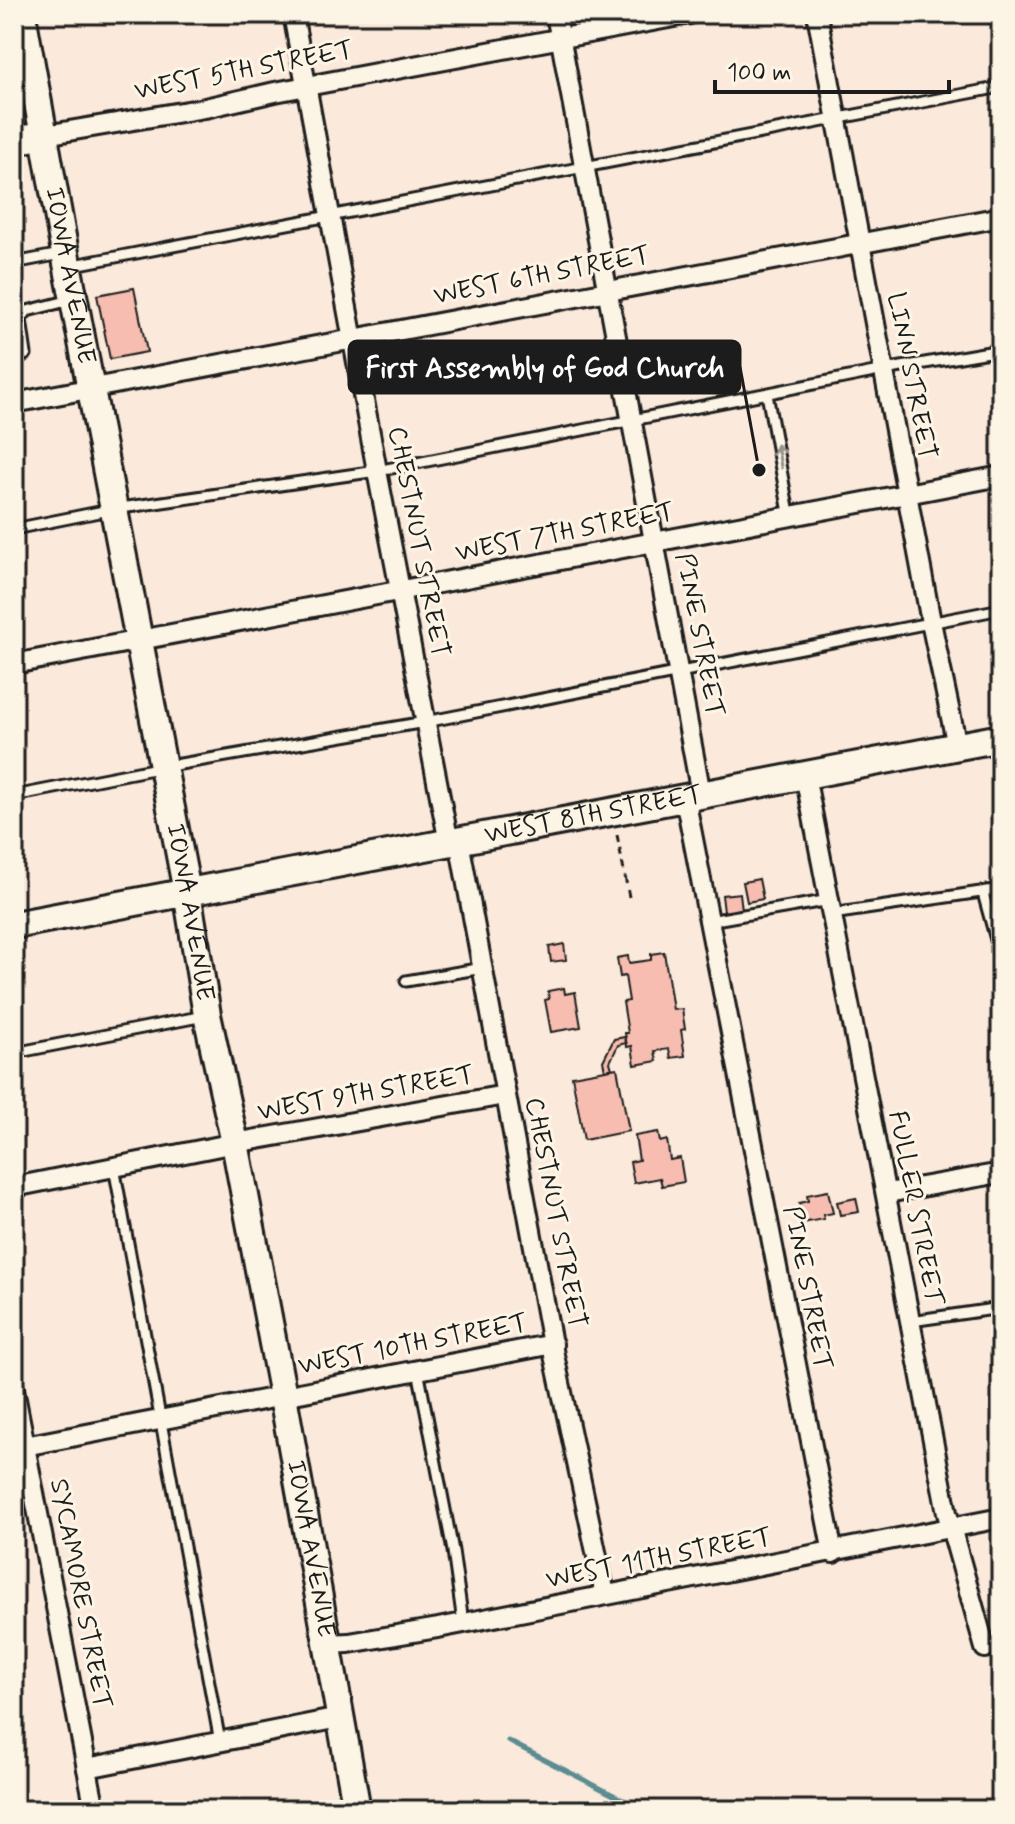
<svg xmlns="http://www.w3.org/2000/svg" width="1015" height="1824" font-family="Mynerve,sans-serif">
	<rect width="100%" height="100%" fill="#fbeadb"/>
	<filter id="ink" filterUnits="userSpaceOnUse"><feTurbulence type="fractalNoise" baseFrequency=".0125" numOctaves="2"/><feDisplacementMap in="SourceGraphic" scale="16" xChannelSelector="R" yChannelSelector="G"/><feConvolveMatrix kernelMatrix="1 2 1 2 8 2 1 2 1" color-interpolation-filters="sRGB"/></filter>
	<g filter="url(#ink)">
		<g fill="none" stroke-linecap="round" stroke-linejoin="round">
			<path stroke="#5b8c91" stroke-width="5" d="M 508,1741 L 643,1810"/>
		</g>
		<g fill="#f7bdb1" stroke="#1c1c1c" stroke-width="2">
			<path d="M 156,14 L 181,14 L 182,15 L 157,19 Z"/>
			<path d="M 134,288 L 147,352 L 110,359 L 97,295 Z"/>
			<path d="M 759,879 L 763,899 L 747,902 L 743,882 Z"/>
			<path d="M 740,893 L 742,910 L 724,912 L 722,895 Z"/>
			<path d="M 564,944 L 566,960 L 551,962 L 549,947 Z"/>
			<path d="M 664,952 L 673,1010 L 682,1009 L 685,1029 L 681,1030 L 685,1056 L 671,1058 L 669,1049 L 655,1051 L 657,1061 L 635,1065 L 632,1046 L 627,1047 L 625,1033 L 628,1033 L 623,1002 L 629,1001 L 625,976 L 620,977 L 617,958 L 628,956 L 629,963 L 651,960 L 651,954 Z"/>
			<path d="M 564,988 L 565,994 L 575,992 L 581,1027 L 551,1032 L 545,1000 L 549,999 L 548,991 Z"/>
			<path d="M 625,1037 L 626,1043 L 618,1045 L 610,1062 L 612,1069 L 605,1070 L 603,1061 L 614,1039 Z"/>
			<path d="M 617,1068 L 629,1131 L 584,1140 L 572,1076 Z"/>
			<path d="M 658,1132 L 660,1142 L 667,1140 L 670,1160 L 680,1158 L 684,1182 L 662,1186 L 660,1178 L 634,1183 L 630,1162 L 639,1160 L 635,1136 Z"/>
			<path d="M 828,1191 L 833,1213 L 823,1215 L 824,1219 L 802,1223 L 799,1203 L 808,1201 L 807,1195 Z"/>
			<path d="M 856,1198 L 859,1212 L 840,1215 L 837,1202 Z"/>
		</g>
		<g fill="none" stroke-linecap="round" stroke-linejoin="round">
			<g stroke="#1c1c1c" stroke-width="15">
				<g id="lane">
					<path d="M 14,263 L 61,254"/>
					<path d="M 69,266 L 1001,87"/>
					<path d="M 14,361 L 26,354 L 21,319 L 27,311 L 71,300"/>
					<path d="M 767,394 L 790,518"/>
					<path d="M 14,529 L 114,509 L 377,471 L 884,370 L 1001,350"/>
					<path d="M 14,796 L 163,767 L 425,722 L 1001,609"/>
					<path d="M 983,893 L 1001,958"/>
					<path d="M 832,914 L 1001,889"/>
					<path d="M 709,921 L 830,900"/>
					<path d="M 406,981 L 483,968"/>
					<path d="M 14,1053 L 204,1016"/>
					<path d="M 114,1167 L 220,1742"/>
					<path d="M 911,1321 L 1001,1308"/>
					<path d="M 418,1370 L 453,1551 L 463,1622"/>
				</g>
			</g>
			<g stroke="#1c1c1c" stroke-width="24">
				<g id="street">
					<path d="M 293,14 L 377,471 L 449,843"/>
					<path d="M 556,14 L 701,794"/>
					<path d="M 817,14 L 931,622 L 957,746"/>
					<path d="M 45,135 L 205,108 L 275,92 L 690,14"/>
					<path d="M 14,403 L 1001,217"/>
					<path d="M 14,664 L 1001,476"/>
					<path d="M 805,775 L 947,1513 L 985,1648"/>
					<path d="M 685,798 L 833,1553"/>
					<path d="M 459,841 L 554,1355 L 605,1594"/>
					<path d="M 14,1187 L 235,1143 L 505,1095"/>
					<path d="M 887,1193 L 1001,1173"/>
					<path d="M 14,1389 L 95,1810"/>
					<path d="M 14,1448 L 553,1344"/>
					<path d="M 327,1644 L 349,1643 L 438,1628 L 1001,1518"/>
					<path d="M 87,1768 L 339,1718"/>
				</g>
			</g>
			<g stroke="#1c1c1c" stroke-width="32">
				<g id="secondary">
					<path id="s1" d="M 22,14 L 65,253 L 187,892 L 207,1015 L 235,1143 L 283,1396 L 357,1810"/>
					<path d="M 14,141 L 45,135"/>
					<path id="s2" d="M 14,925 L 1001,738"/>
				</g>
			</g>
			<path stroke="#1c1c1c" stroke-width="3" stroke-dasharray="8 6" stroke-linecap="butt" d="M 617,835 L 629,897"/>
			<use href="#lane" stroke="#fcf5e5" stroke-width="9"/>
			<use href="#street" stroke="#fcf5e5" stroke-width="18"/>
			<use href="#secondary" stroke="#fcf5e5" stroke-width="26"/>
		</g>
		<defs><path id="oneway-shaft" d="M-6 0H5M1.5-3L5.5 0L1.5 3" fill="none" stroke-width="1.6" stroke-linecap="round" stroke-linejoin="round" transform="scale(2)"/></defs>
		<use stroke="#97938b" href="#oneway-shaft" transform="translate(779 456) rotate(-101)"/>
	</g>
	<g text-anchor="middle" dominant-baseline="central" stroke-width="6" stroke-linejoin="round" paint-order="stroke">
		<g font-size="26" fill="#1c1c1c" stroke="#fcf5e5">
			<text transform="translate(244 71) rotate(-11)">WEST 5TH STREET</text>
			<text stroke="none"><textPath href="#s1" startOffset="266">IOWA AVENUE</textPath></text>
			<text transform="translate(542 276) rotate(-11)">WEST 6TH STREET</text>
			<text transform="translate(911 376) rotate(79)">LINN STREET</text>
			<text transform="translate(565 533) rotate(-11)">WEST 7TH STREET</text>
			<text transform="translate(418 542) rotate(79)">CHESTNUT STREET</text>
			<text transform="translate(699 635) rotate(79)">PINE STREET</text>
			<text stroke="none"><textPath href="#s2" startOffset="590">WEST 8TH STREET</textPath></text>
			<text stroke="none"><textPath href="#s1" startOffset="914">IOWA AVENUE</textPath></text>
			<text transform="translate(366 1094) rotate(-10)">WEST 9TH STREET</text>
			<text transform="translate(915 1208) rotate(79)">FULLER STREET</text>
			<text transform="translate(555 1213) rotate(79)">CHESTNUT STREET</text>
			<text transform="translate(807 1288) rotate(79)">PINE STREET</text>
			<text transform="translate(413 1345) rotate(-11)">WEST 10TH STREET</text>
			<text stroke="none"><textPath href="#s1" startOffset="1562">IOWA AVENUE</textPath></text>
			<text transform="translate(659 1559) rotate(-11)">WEST 11TH STREET</text>
			<text transform="translate(80 1594) rotate(79)">SYCAMORE STREET</text>
		</g>
	</g>
	<path fill="none" stroke="#1c1c1c" stroke-width="3" d="M759 470L740 367"/>
	<circle fill="#1c1c1c" stroke="#fcf5e5" stroke-width="3" cx="759" cy="470" r="8"/>
	<rect fill="#1c1c1c" stroke="#1c1c1c" stroke-width="3" x="349" y="341" width="391" height="52" rx="8"/>
	<g font-size="28" text-anchor="middle" font-weight="bold" fill="#fff">
		<text x="545" y="377">First Assembly of God Church</text>
	</g>
	<rect width="1015" height="1824" fill="none" stroke="#fcf5e5" stroke-width="48"/>
	<rect x="24" y="24" width="967" height="1776" fill="none" stroke="#1c1c1c" stroke-width="3" filter="url(#ink)"/>
	<path d="M715 80v12h234v-12" fill="none" stroke="#1c1c1c" stroke-width="4"/>
	<text x="727" y="80" font-size="24" fill="#1c1c1c" stroke="#fcf5e5" stroke-width="6" paint-order="stroke">100 m</text>
</svg>
